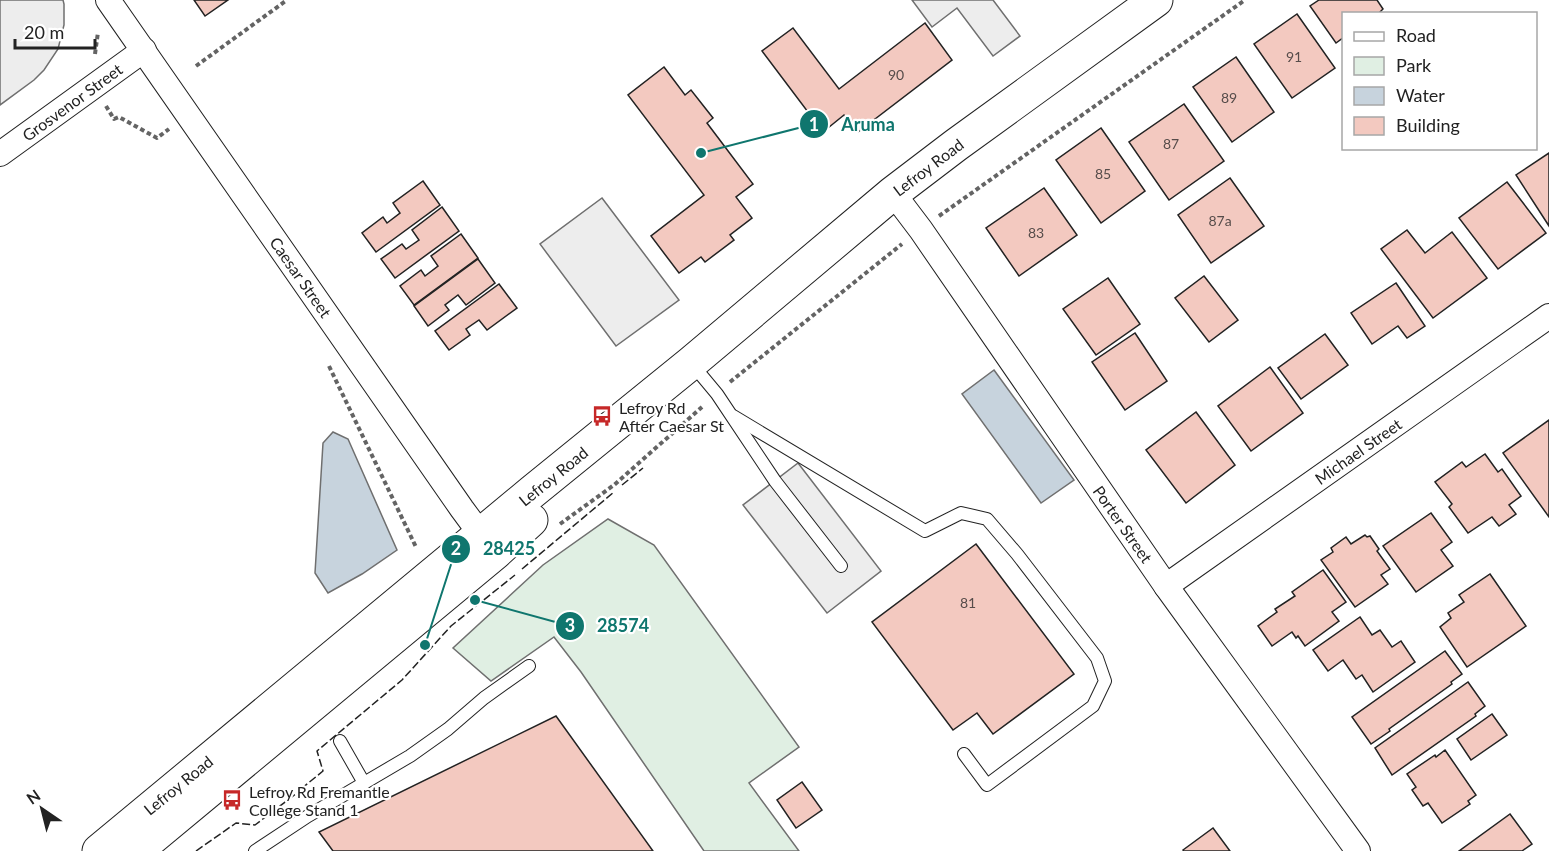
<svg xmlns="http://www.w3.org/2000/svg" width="1549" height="851" font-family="Lato,sans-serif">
	<rect width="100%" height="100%" fill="#fff"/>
	<path fill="#e0efe3" stroke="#6f6f6f" stroke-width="1.5" d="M 608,519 L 654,545 L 799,747 L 749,783 L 799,851 L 704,851 L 581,672 L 554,637 L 491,681 L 453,648 L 543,565 Z"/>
	<g fill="#ededed" stroke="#6f6f6f" stroke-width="1.5">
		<path d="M 0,0 L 63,0 L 64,4 L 64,25 L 58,49 L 44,70 L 34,80 L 0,105 Z"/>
		<path d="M 912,0 L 993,0 L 1020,36 L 993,56 L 957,8 L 932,27 Z"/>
		<path d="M 602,198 L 679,300 L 616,346 L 540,244 Z"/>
		<path d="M 798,463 L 881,571 L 827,613 L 743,505 Z"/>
	</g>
	<g fill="#c7d3dd" stroke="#6f6f6f" stroke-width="1.5">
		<path d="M 994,370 L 1074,480 L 1041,503 L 962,394 Z"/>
		<path d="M 333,432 L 348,439 L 397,550 L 362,574 L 328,593 L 315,573 L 323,443 Z"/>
	</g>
	<g fill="#f3c9c0" stroke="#222" stroke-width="1.5">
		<path d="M 194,0 L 228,0 L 205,16 Z"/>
		<path d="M 1319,0 L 1377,0 L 1383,9 L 1378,14 L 1344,14 L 1344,37 L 1336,43 L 1310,6 Z"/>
		<path d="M 1297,14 L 1335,68 L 1292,98 L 1254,44 Z"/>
		<path d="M 925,23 L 952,60 L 858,132 L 844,115 L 823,132 L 762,51 L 793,28 L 839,89 Z"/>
		<path d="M 1236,57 L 1274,112 L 1232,142 L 1193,87 Z"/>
		<path d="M 664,67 L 685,95 L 691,90 L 713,118 L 707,123 L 753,184 L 736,197 L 752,218 L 730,235 L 734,240 L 705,262 L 701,257 L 679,273 L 651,236 L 704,195 L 628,95 Z"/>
		<path d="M 1184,104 L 1224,161 L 1169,200 L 1129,142 Z"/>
		<path d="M 1101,128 L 1145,191 L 1101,223 L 1056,160 Z"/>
		<path d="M 1549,153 L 1549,226 L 1516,175 Z"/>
		<path d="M 1230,178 L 1264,226 L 1211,263 L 1178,215 Z"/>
		<path d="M 423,181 L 440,205 L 376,252 L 362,233 L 383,217 L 387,223 L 400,213 L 393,203 Z"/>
		<path d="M 1507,182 L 1546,233 L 1498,269 L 1459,218 Z"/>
		<path d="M 1044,188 L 1077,235 L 1019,276 L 986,228 Z"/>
		<path d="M 442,207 L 459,231 L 395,278 L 381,259 L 402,244 L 406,249 L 419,240 L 412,230 Z"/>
		<path d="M 1407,230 L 1425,253 L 1452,232 L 1487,278 L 1433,318 L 1381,249 Z"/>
		<path d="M 461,234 L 478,258 L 414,305 L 400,286 L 421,270 L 425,276 L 438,266 L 431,256 Z"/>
		<path d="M 478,259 L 495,283 L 466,305 L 458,295 L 445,305 L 449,310 L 428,326 L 414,306 Z"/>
		<path d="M 1204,276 L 1238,320 L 1209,342 L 1175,298 Z"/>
		<path d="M 1108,278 L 1140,324 L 1096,355 L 1063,309 Z"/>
		<path d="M 1396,283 L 1425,326 L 1407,338 L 1398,326 L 1372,344 L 1351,313 Z"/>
		<path d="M 499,284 L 517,308 L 487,330 L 479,320 L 466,329 L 470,335 L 449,350 L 435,331 Z"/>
		<path d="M 1135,333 L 1167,381 L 1125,410 L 1092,362 Z"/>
		<path d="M 1325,334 L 1348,365 L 1301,399 L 1278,368 Z"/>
		<path d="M 1270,367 L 1303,413 L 1251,451 L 1218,406 Z"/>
		<path d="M 1196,412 L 1235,465 L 1186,503 L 1146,450 Z"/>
		<path d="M 1549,420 L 1549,517 L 1503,453 Z"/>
		<path d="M 1485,454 L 1498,472 L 1502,469 L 1521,496 L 1509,505 L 1516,514 L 1499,526 L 1492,517 L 1468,533 L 1449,507 L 1452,504 L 1435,482 L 1462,462 L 1466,467 Z"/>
		<path d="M 1431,513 L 1452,542 L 1441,550 L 1453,566 L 1416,592 L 1383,546 Z"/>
		<path d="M 1365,535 L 1367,537 L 1370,536 L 1379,549 L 1377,551 L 1390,569 L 1381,575 L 1388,584 L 1355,607 L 1321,560 L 1333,552 L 1331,548 L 1346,537 L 1351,544 Z"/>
		<path d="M 976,544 L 1074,674 L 993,734 L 977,713 L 953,730 L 872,622 Z"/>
		<path d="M 1323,570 L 1346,602 L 1332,612 L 1339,621 L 1305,646 L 1298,636 L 1296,638 L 1292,632 L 1272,646 L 1258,626 L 1277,612 L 1275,609 L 1295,596 L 1292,592 Z"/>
		<path d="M 1490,574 L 1526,626 L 1467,667 L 1440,627 L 1451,618 L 1448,613 L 1464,602 L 1459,595 Z"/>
		<path d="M 1360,617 L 1372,635 L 1380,630 L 1392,647 L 1401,641 L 1415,662 L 1373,692 L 1362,675 L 1356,679 L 1343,660 L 1328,671 L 1313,650 Z"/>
		<path d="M 1445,651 L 1462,674 L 1451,682 L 1452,684 L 1389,729 L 1390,731 L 1371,744 L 1352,717 Z"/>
		<path d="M 1468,682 L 1485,706 L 1475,714 L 1476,716 L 1392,775 L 1375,748 Z"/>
		<path d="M 1492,714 L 1507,735 L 1471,760 L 1457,739 Z"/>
		<path d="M 556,716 L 653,851 L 333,851 L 319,832 Z"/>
		<path d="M 1445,750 L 1476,795 L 1468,801 L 1470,804 L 1442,823 L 1428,803 L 1423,806 L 1412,790 L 1416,787 L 1407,774 L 1435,755 L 1436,757 Z"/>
		<path d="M 802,782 L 822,810 L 796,828 L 777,800 Z"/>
		<path d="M 1510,814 L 1532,844 L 1522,851 L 1459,851 Z"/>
		<path d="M 1213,828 L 1230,851 L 1184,851 L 1183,850 Z"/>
	</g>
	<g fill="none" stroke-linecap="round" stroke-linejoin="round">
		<g stroke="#222" stroke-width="14">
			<g id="lane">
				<path d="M 692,364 L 717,394 L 775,481 L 841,566"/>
				<path d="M 733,416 L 925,531 L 961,513 L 987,519 L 1017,554 L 1097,658 L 1105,681 L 1093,706 L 987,785 L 964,754"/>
				<path d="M 340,741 L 364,783"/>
				<path d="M 255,851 L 308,816 L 410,756 L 448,729 L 484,698 L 529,666"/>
			</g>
		</g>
		<g stroke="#222" stroke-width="26">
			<g id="street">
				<path d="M 108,0 L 462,509 L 490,547"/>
				<path d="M 0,154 L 144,50"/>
				<path d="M 893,193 L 921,230 L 1166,586 L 1358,851"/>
				<path d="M 1166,586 L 1549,316"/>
			</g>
		</g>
		<g stroke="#222" stroke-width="35">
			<g id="secondary">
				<path d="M 99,851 L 532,492 L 691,363 L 893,193 L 956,145 L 1156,0"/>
				<path d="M 136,851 L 495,553 L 531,520"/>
			</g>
		</g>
		<g stroke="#646464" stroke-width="4" stroke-dasharray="4.5 3" stroke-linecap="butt">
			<path d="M 95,54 L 98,32"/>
			<path d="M 196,66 L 287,0"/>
			<path d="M 106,106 L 114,119 L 119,117 L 157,138 L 169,129"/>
			<path d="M 939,216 L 1245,0"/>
			<path d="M 329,366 L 416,547"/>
			<path d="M 730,382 L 902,244"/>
			<path d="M 560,524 L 614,485 L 702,407"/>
		</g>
		<use href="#lane" stroke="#fff" stroke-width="12"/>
		<use href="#street" stroke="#fff" stroke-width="24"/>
		<use href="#secondary" stroke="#fff" stroke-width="33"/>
		<g stroke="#222" stroke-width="1.5" stroke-dasharray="8 3" stroke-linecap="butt">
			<path d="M 622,485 L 643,468"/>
			<path d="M 522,569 L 614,492"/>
			<path d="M 301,789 L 323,771 L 317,751 L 402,680 L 451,626 L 515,575"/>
			<path d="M 196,851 L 236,823 L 255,825 L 297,793"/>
		</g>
	</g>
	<defs>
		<g id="bus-bare" transform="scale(1.62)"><path d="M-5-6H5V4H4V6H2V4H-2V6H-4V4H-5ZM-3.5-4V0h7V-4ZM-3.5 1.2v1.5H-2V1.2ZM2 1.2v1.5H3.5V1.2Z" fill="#c62828" stroke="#fff" stroke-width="2.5" paint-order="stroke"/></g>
	</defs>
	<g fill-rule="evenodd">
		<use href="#bus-bare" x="602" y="416"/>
		<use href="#bus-bare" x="232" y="800"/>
	</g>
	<g text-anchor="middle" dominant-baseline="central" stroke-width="4.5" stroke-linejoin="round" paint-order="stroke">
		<g font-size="14" fill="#564c4a">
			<text x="1294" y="56">91</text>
			<text x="896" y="74">90</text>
			<text x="1229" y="97">89</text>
			<text x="1171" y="143">87</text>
			<text x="1103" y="173">85</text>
			<text x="1220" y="220">87a</text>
			<text x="1036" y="232">83</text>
			<text x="968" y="602">81</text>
		</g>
		<g font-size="16" fill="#222" stroke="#fff">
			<text transform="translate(72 102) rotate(-36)">Grosvenor Street</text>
			<text transform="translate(928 167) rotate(-37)">Lefroy Road</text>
			<text transform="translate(301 277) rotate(55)">Caesar Street</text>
			<text transform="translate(1358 451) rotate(-35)">Michael Street</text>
			<text transform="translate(553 476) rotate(-39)">Lefroy Road</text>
			<text transform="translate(1123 524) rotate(55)">Porter Street</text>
			<text transform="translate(178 785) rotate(-39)">Lefroy Road</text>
		</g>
		<g font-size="16" fill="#222" stroke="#fff" text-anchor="start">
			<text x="619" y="407">Lefroy Rd<tspan x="619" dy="18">After Caesar St</tspan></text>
			<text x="249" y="791">Lefroy Rd Fremantle<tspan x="249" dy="18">College Stand 1</tspan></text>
		</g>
	</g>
	<path fill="none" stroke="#0f766e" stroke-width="2" d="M701 153L814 124M425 645L456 549M475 600L570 626"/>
	<g fill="#0f766e" stroke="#fff" stroke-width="2">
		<circle cx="701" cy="153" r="6"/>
		<circle cx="425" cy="645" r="6"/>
		<circle cx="475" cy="600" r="6"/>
		<circle cx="814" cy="124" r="15"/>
		<circle cx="456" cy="549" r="15"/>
		<circle cx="570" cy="626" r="15"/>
	</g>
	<g font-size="18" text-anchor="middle" font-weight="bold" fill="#fff">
		<text x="814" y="131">1</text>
		<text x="456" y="555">2</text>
		<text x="570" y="632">3</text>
	</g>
	<g font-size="18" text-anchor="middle" font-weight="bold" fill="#0f766e" stroke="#fff" stroke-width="4.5" stroke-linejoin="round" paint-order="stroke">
		<text x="868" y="131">Aruma</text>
		<text x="509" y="555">28425</text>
		<text x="623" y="632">28574</text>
	</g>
	<rect x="1342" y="12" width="195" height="138" fill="#ffffff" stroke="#a7a7a7" stroke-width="1.5"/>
	<rect x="1354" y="32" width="30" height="9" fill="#ffffff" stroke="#a7a7a7" stroke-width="1.5"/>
	<text x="1396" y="42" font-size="18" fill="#222222">Road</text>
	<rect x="1354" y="57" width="30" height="18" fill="#e0efe3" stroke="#a7a7a7" stroke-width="1.5"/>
	<text x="1396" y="72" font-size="18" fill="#222222">Park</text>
	<rect x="1354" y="87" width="30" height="18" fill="#c7d3dd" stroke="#a7a7a7" stroke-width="1.5"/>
	<text x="1396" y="102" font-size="18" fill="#222222">Water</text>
	<rect x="1354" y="117" width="30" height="18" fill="#f3c9c0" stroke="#a7a7a7" stroke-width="1.5"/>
	<text x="1396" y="132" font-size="18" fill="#222222">Building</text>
	<g transform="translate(42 809) rotate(325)" stroke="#ffffff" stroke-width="4.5" paint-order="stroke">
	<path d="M0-4.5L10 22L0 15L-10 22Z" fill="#222222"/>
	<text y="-9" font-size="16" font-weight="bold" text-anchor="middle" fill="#222222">N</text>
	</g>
	<path d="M15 39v9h80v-9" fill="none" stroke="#222222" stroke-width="3"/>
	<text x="24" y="39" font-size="18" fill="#222222" stroke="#ffffff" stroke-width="4.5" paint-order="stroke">20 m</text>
</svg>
